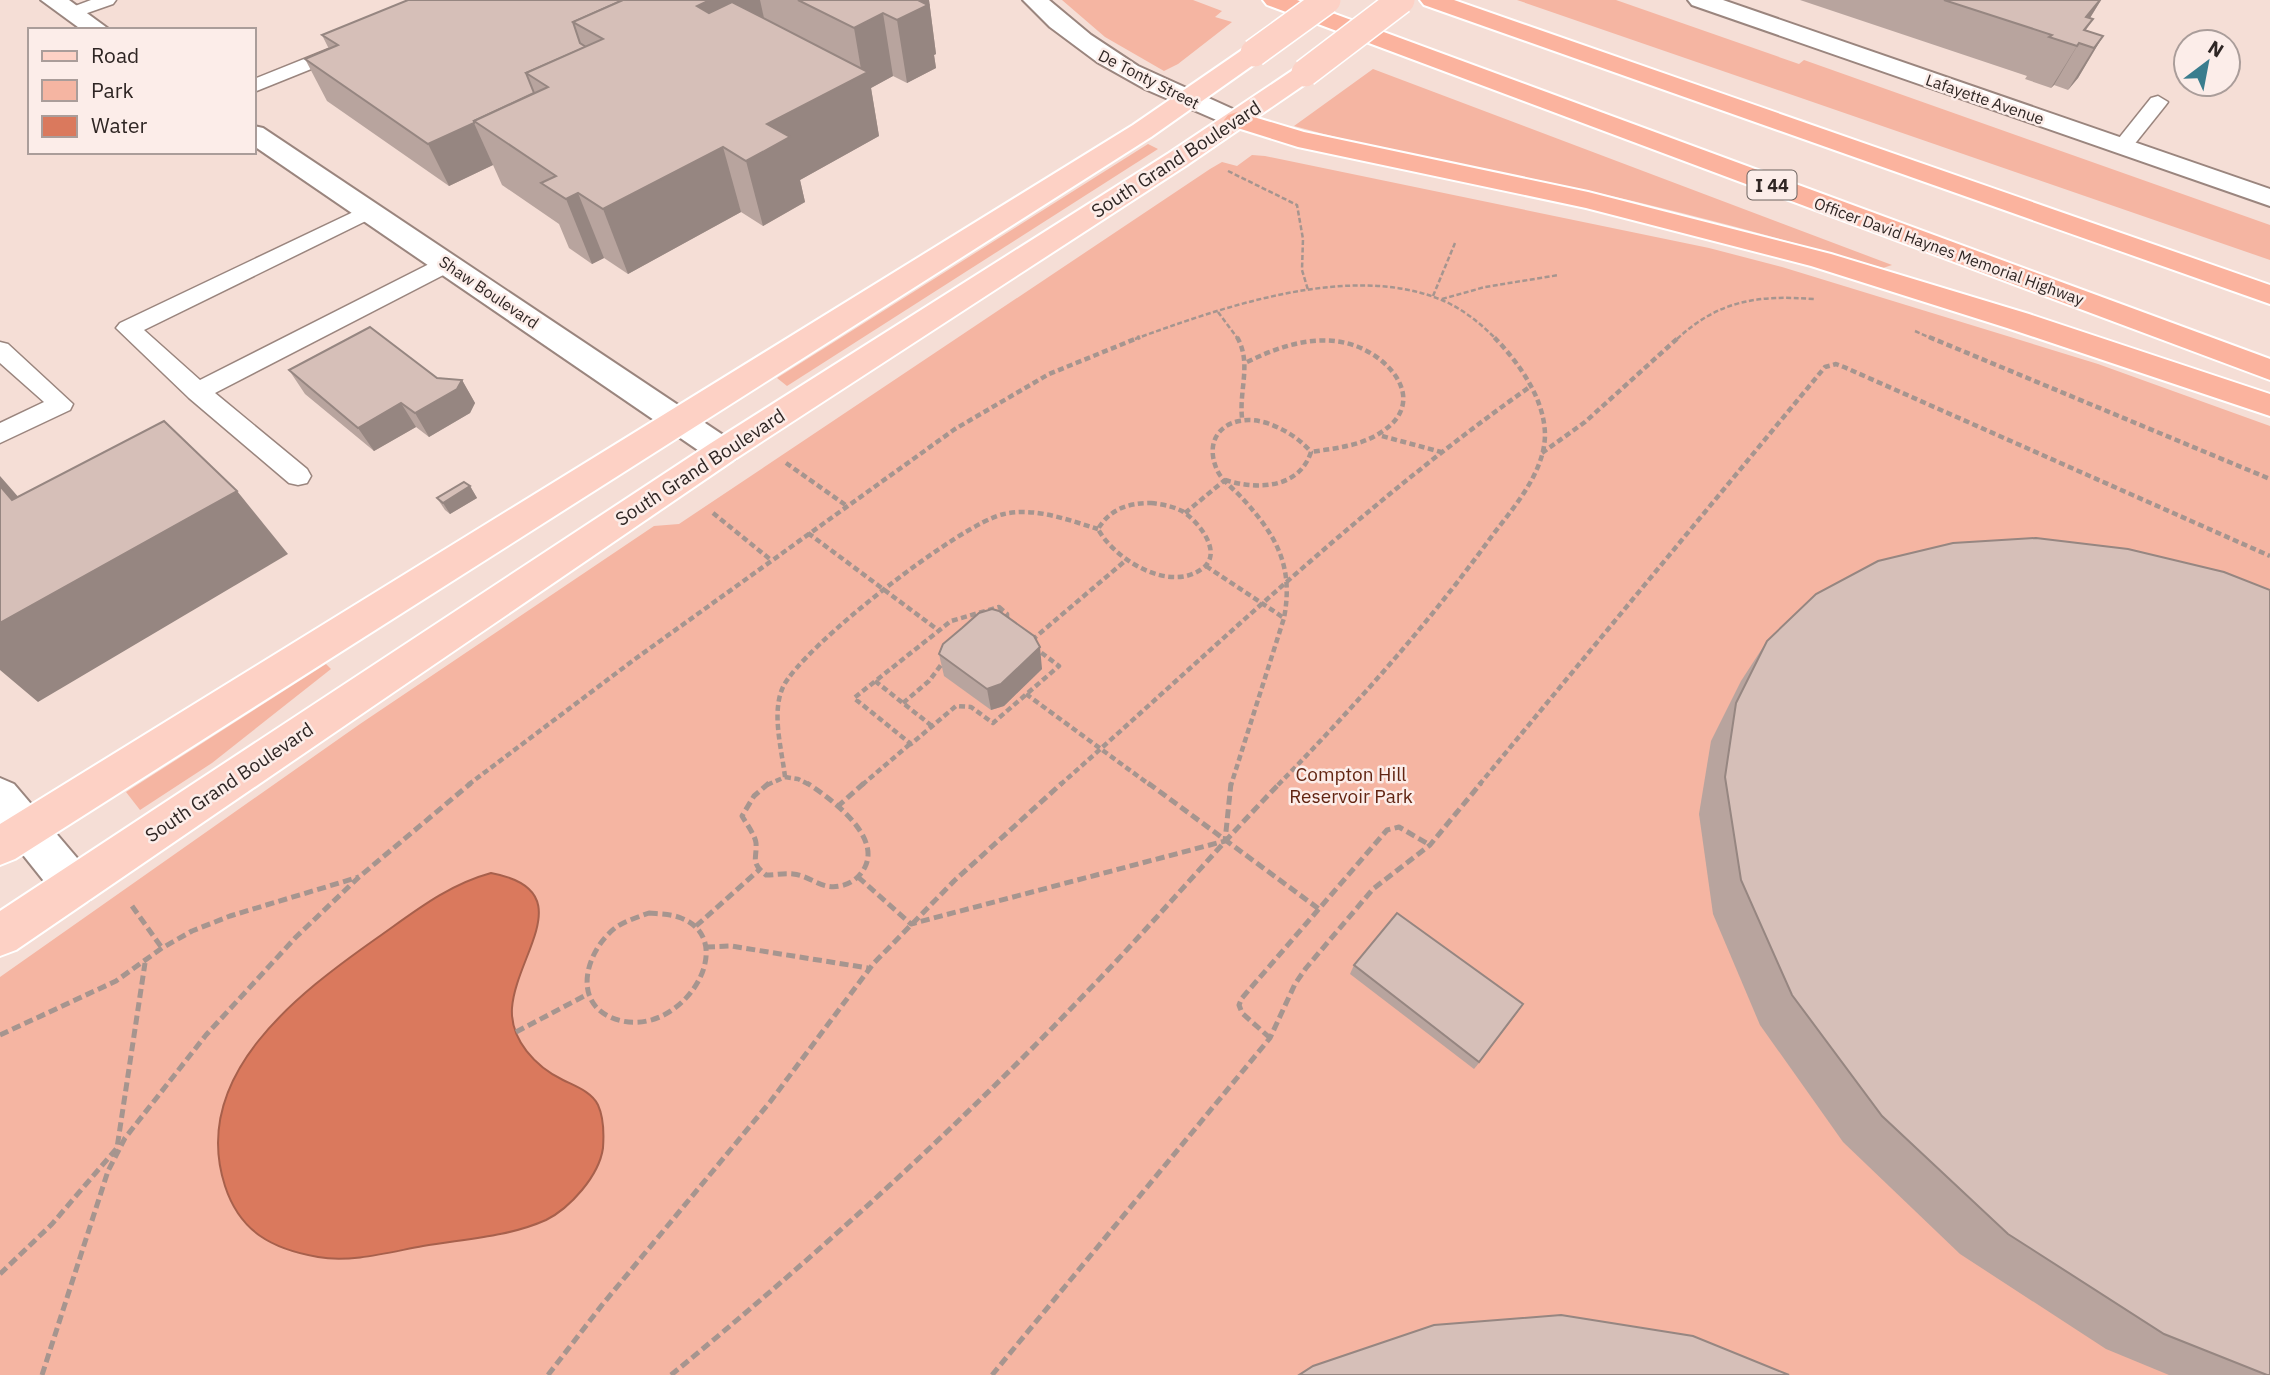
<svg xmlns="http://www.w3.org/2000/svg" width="2270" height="1375" font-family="'IBM Plex Sans',sans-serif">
	<rect width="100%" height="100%" fill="#f5ded6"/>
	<g fill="#f5b5a2">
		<path d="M 1062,0 L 1193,0 L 1222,11 L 1215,17 L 1232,22 L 1178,64 L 1164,71 L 1105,37 Z"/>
		<path d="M 1517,0 L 1616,0 L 1799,64 L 1804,60 L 2270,225 L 2270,260 Z"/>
		<path d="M 1373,69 L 1892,265 L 1883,268 C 1785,240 1685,212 1585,190 C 1488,169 1390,153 1294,126 Z"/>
		<path d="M 1148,144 L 1158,149 L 787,386 L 777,378 Z"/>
		<path d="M 1252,155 L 1265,156 L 1709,248 L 1782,267 L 2098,364 L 2270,426 L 2270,1375 L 0,1375 L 0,977 L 360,724 L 654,526 L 679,524 L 1210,169 L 1222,162 L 1237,166 Z"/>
		<path d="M 326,664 L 331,669 L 212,763 L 140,810 L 126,792 Z"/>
	</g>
	<path fill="#da795d" stroke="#a7604c" stroke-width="2" d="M 491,873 C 582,890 516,954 512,1008 C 510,1040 536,1067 563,1080 C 575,1086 592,1092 598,1105 C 604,1118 604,1134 603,1148 C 599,1176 570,1208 546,1220 C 508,1237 464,1239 423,1246 C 390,1252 351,1263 318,1257 C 272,1249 240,1232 225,1186 C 189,1075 299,993 377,938 C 414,912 447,885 491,873 Z"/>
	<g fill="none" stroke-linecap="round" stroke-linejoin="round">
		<g stroke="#9a857e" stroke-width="3">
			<g id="service">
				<path d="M 91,0 L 116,0 L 113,4 L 73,18 L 64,13 L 67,9 Z"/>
				<path d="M 344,43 L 351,45 L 353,49 L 351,53 L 254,92 L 254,79 Z"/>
				<path d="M 2158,96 L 2168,102 L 2165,106 L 2129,151 L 2115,151 L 2112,147 L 2115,143 L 2151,98 Z"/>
				<path d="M 368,205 L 376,206 L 379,211 L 376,216 L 144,330 L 200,380 L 439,259 L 455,259 L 458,264 L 455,269 L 215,393 L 307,469 L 311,476 L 307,483 L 298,485 L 289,483 L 189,398 L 116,328 L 120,323 Z"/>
				<path d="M 0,342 L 8,344 L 73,404 L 70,410 L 0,443 L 0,423 L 44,402 L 0,363 Z"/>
			</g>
		</g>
		<g stroke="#9a857e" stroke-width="4">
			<g id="minor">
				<path d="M 1023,0 L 1049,0 L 1091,35 L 1138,66 L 1246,115 L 1250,120 L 1246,125 L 1237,128 L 1228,125 L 1145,89 L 1097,62 L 1050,27 Z"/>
				<path d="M 1688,0 L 1723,0 L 2270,189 L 2270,206 L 1692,5 Z"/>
				<path d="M 0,778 L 14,784 L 89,872 L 95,886 L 89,900 L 74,905 L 59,900 L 0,826 Z"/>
			</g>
		</g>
		<g stroke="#9a857e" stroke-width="4">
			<g id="tertiary">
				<path d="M 41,0 L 69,0 L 110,30 L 82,30 Z"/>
				<path d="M 254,126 L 263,128 L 735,443 L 740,451 L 735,459 L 723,463 L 711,459 L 254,146 Z"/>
			</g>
		</g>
		<g stroke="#fff" stroke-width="4">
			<g id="primary">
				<path d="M 1254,46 L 1263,48 L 1266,53 L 1263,58 L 1151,137 L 15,859 L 0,865 L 0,824 L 1133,125 L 1245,48 Z"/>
				<path d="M 1305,66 L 1314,68 L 1317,73 L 1314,78 L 1187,165 L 735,459 L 16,950 L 0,956 L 0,911 L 711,443 L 1169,153 L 1296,68 Z"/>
			</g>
		</g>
		<g stroke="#fff" stroke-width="4">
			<g id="motorway">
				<path d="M 1263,0 L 1297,0 L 2270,359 L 2270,380 L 1267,5 Z"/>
				<path d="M 1420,0 L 1454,0 L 2270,285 L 2270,304 L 1424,5 Z"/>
				<path d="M 1237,112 L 1304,132 L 1588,192 L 1831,254 L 2029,314 L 2270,394 L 2270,416 L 2007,328 L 1811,266 L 1586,208 L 1298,147 L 1228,125 L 1224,120 L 1228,115 Z"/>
			</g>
		</g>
		<g stroke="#a6958f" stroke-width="2.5" stroke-dasharray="5 2.5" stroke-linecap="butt">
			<path d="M 1228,171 L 1297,205 L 1303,239 L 1302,270 L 1308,290"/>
			<path d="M 1433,296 L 1455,243"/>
			<path d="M 1442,299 L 1485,287 L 1559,275"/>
			<path d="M 1218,312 L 1238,339"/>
			<path d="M 1915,331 L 1933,339"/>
			<path d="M 1135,339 C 1223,307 1353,261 1444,301 C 1464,310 1480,323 1496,339"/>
			<path d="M 1677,339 C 1719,300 1758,295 1814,299"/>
		</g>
		<g stroke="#a6958f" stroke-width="4.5" stroke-dasharray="6 3.5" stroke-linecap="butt">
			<path d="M 1237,337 C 1252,363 1239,389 1242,418"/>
			<path d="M 1929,337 L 2270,479"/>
			<path d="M 1247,362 C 1278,347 1312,335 1346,343 C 1386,352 1430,399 1383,431 C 1362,446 1336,448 1311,452"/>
			<path d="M 1382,436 L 1441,452"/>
			<path d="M 1542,453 L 1585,422 L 1679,337"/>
			<path d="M 786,463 L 847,506"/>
			<path d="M 1225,480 C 1257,490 1299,489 1311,452 C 1299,438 1284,429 1267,423 C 1232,412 1201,433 1217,470 C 1222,481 1234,489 1242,498 C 1276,535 1294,566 1284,618"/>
			<path d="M 1151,503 C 1161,504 1172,506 1182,511 C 1197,520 1224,552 1203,568 C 1170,594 1114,559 1098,529 C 1110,509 1128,503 1151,503 Z"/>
			<path d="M 713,513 L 771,560"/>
			<path d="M 1185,513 L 1225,480"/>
			<path d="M 808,533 L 938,630"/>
			<path d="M 1206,566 L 1284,618 L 1231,785"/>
			<path d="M 999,607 L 1007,614 L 1007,627 L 1059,666 L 993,723 L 971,707 L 956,706 L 911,744 L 854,698 L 951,621 Z"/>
			<path d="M 1032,640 L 1125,561"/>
			<path d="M 875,681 L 932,726"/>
			<path d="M 1026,694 L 1150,785"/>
			<path d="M 903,703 L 929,681 L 944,661"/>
			<path d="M 785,777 L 798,779 L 810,785"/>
			<path d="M 785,777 C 782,750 771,713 783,687 C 802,647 961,523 1004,514 C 1036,507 1068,520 1098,529"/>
			<path d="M 468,785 L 635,659 L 955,429 L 1049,374 L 1140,337"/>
			<path d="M 767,785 L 785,777"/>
			<path d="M 862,785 L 910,744"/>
			<path d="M 1060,785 C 1215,648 1362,505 1531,386"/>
			<path d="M 1278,785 C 1354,707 1425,628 1489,540 C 1511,510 1545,474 1545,434 C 1544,397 1518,362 1494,337"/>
			<path d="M 1479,785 L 1825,367 L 1836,364 L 1844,367 L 2270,556"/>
		</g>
		<g stroke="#a6958f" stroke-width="5" stroke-dasharray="9 4.5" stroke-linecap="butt">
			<path d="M 769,783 L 754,796 L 742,816 C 746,823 755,835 756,843 C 757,860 750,862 766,875 C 775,875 784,873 793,874 C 811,876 821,890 840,886 C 851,884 860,877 865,867 C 881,835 830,798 807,783"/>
			<path d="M 1148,783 L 1319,909"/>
			<path d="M 837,807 L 864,783"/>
			<path d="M 858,877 L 911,924 L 1225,841 L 1231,783"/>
			<path d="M 132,906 L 162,948"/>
			<path d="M 649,913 C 659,914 672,914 681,918 C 744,942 677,1047 610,1017 C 571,999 588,949 615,928 C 625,921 638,917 649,913 Z"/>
			<path d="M 696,926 L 759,870"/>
			<path d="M 706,947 L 731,946 L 868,968"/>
			<path d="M 516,1032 L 588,994"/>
			<path d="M 0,1035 L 116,981 L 162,948 L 192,931 L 230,916 L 359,877"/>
			<path d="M 1270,1038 L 1242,1013 L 1239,1005 L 1242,998 L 1387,830 L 1399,827 L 1430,845"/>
			<path d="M 0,1274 L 52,1224 L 117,1148 L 145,963"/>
			<path d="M 42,1375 L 108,1171 L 125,1138 L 206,1035 L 296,937 L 359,877 L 471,783"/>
			<path d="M 548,1375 L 602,1305 L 770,1102 L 873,964 L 954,881 L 1062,783"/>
			<path d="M 671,1375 C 815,1257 956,1129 1085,994 C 1152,925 1213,852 1280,783"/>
			<path d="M 992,1375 L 1270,1038 L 1295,984 L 1306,968 L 1373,889 L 1430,845 L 1481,783"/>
		</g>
		<use href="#service" fill="#fff" fill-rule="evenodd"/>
		<use href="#minor" fill="#fff" fill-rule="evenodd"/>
		<use href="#tertiary" fill="#fff" fill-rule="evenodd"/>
		<use href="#primary" fill="#fdd1c5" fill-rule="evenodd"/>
		<use href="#motorway" fill="#fbb39e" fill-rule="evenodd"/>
		<g stroke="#fff" stroke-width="30" stroke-linecap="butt">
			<g id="primary-bridge">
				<path d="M 1254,53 L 1327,0"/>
				<path d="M 1305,73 L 1401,0"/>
			</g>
		</g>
		<use href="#primary-bridge" stroke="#fdd1c5" stroke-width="27"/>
	</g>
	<g fill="#b8a49e">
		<path d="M 408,0 L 929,0 L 936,54 L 934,55 L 936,68 L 907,83 L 893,76 L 871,88 L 879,136 L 800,180 L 805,202 L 763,226 L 741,212 L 628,274 L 604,258 L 592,264 L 569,248 L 559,224 L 502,185 L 493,165 L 449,186 L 327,101 L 305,59 L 329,49 L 322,35 Z"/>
		<path d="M 1800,0 L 2101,0 L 2090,18 L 2093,19 L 2086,30 L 2103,36 L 2078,78 L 2068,90 L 2054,85 L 2051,88 L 2025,79 L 2027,76 Z"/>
		<path d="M 289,370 L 462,380 L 475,403 L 470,413 L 429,437 L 416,427 L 374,451 L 305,394 Z"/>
		<path d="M 470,486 L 477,498 L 450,514 L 445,510 L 437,498 Z"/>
		<path d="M 1767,641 L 2270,1375 L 2169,1375 L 2106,1349 L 1960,1254 L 1843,1142 L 1760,1025 L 1713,914 L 1699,814 L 1711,741 L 1741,681 Z"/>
		<path d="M 939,654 L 1042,669 L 1004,706 L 991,710 L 944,676 Z"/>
		<path d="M 1354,965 L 1523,1004 L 1474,1069 L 1350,974 Z"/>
	</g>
	<g fill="#968681">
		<path d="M 692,0 L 760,0 L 769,41 L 714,69 Z"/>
		<path d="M 914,0 L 929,0 L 936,54 L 934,55 L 936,68 L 907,83 L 897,20 Z"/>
		<path d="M 2101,0 L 2077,39 L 2086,17 Z"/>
		<path d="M 883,13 L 893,76 L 871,88 L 879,136 L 800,180 L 805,202 L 763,226 L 746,161 L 767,124 L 862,75 L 854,28 Z"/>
		<path d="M 2103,36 L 2078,78 L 2068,90 L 2094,48 Z"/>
		<path d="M 2079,43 L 2054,85 L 2051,88 L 2077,46 Z"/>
		<path d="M 474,123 L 493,165 L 449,186 L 428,144 Z"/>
		<path d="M 723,147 L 741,212 L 628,274 L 603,209 Z"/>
		<path d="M 578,193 L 604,258 L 592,264 L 566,199 Z"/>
		<path d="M 462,380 L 475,403 L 470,413 L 429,437 L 415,413 Z"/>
		<path d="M 401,403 L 416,427 L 374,451 L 358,428 Z"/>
		<path d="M 0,476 L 76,563 L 12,500 L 0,486 Z"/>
		<path d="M 470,486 L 477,498 L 450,514 L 443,503 Z"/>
		<path d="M 237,491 L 288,554 L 38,702 L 0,670 L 0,623 Z"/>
		<path d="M 1040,647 L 1042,669 L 1004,706 L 991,710 L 987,689 Z"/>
		<path d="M 1523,1004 L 1517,1013 L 1474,1069 L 1479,1062 Z"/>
	</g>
	<g fill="#d6bfb8" stroke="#968681" stroke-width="2">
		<path d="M 408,0 L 623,0 L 573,22 L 580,43 L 586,47 L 526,73 L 534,93 L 474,121 L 474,123 L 428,144 L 305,59 L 338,45 L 322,35 Z"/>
		<path d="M 623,0 L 710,0 L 697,6 L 709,13 L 732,2 L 868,72 L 767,124 L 790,137 L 746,161 L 723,147 L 603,209 L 578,193 L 566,199 L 541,183 L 556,176 L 474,121 L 548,87 L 526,73 L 603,39 L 573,22 Z"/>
		<path d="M 798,0 L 918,0 L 928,5 L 897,20 L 883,13 L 854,28 Z"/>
		<path d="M 1944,0 L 2100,0 L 2086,17 L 2093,19 L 2084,30 L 2103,36 L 2094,48 L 2079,43 L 2077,46 L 2049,37 L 2052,35 Z"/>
		<path d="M 370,327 L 437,378 L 462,380 L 457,389 L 415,413 L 401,403 L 358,428 L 289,370 Z"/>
		<path d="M 164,421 L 237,491 L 0,623 L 0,486 L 12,500 Z"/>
		<path d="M 464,482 L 470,486 L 443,503 L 437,498 Z"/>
		<path d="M 2036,538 L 2128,549 L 2224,572 L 2270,590 L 2270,1375 L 2267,1375 L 2164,1334 L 2008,1234 L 1882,1116 L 1792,995 L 1741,880 L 1725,777 L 1736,703 L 1767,641 L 1816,594 L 1878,561 L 1953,543 Z"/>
		<path d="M 992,609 L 999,611 L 1034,636 L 1040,647 L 1001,684 L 987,689 L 939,654 L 943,644 L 962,628 L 979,613 Z"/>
		<path d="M 1397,913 L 1523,1004 L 1479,1062 L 1354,965 Z"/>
		<path d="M 1561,1315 L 1693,1336 L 1789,1375 L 1299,1375 L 1313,1366 L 1434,1325 Z"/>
	</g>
	<g text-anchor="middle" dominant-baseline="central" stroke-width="5" stroke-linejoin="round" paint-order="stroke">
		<g font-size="16" fill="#2f2624" stroke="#fcede9">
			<text transform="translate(1149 79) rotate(27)">De Tonty Street</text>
			<text transform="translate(1985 99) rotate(19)">Lafayette Avenue</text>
			<text transform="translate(1949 251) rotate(20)">Officer David Haynes Memorial Highway</text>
			<text transform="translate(489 292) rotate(34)">Shaw Boulevard</text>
		</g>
		<rect fill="#fcede9" stroke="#6c625f" stroke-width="2" x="1747.5" y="170.5" width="49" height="29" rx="5"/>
		<g font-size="18" font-weight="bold" fill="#2f2624">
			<text x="1772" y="185">I 44</text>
		</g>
		<g font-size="19" fill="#2f2624" stroke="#fcede9">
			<text transform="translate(1176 159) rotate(-33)">South Grand Boulevard</text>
			<text transform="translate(700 467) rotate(-33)">South Grand Boulevard</text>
			<text transform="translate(229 782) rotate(-34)">South Grand Boulevard</text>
		</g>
		<g font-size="19" fill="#622512" stroke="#fcede9">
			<text x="1351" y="774">Compton Hill<tspan x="1351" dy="22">Reservoir Park</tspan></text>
		</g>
	</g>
	<rect x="28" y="28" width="228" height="126" fill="#fcede9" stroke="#aa9d9a" stroke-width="2"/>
	<rect x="42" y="51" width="35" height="10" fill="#fdd1c5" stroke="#aa9d9a" stroke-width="2"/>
	<text x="91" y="63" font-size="21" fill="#2f2624">Road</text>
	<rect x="42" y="80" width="35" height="21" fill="#f5b5a2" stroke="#aa9d9a" stroke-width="2"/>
	<text x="91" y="98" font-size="21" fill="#2f2624">Park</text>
	<rect x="42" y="116" width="35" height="21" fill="#da795d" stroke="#aa9d9a" stroke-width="2"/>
	<text x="91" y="133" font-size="21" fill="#2f2624">Water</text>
	<g transform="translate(2207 63) rotate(32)"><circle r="33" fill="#fcede9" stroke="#aa9d9a" stroke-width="2"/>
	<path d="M0-5L12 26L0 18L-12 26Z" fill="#3a7d8e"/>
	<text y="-10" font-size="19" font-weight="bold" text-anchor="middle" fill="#2f2624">N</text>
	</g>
</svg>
